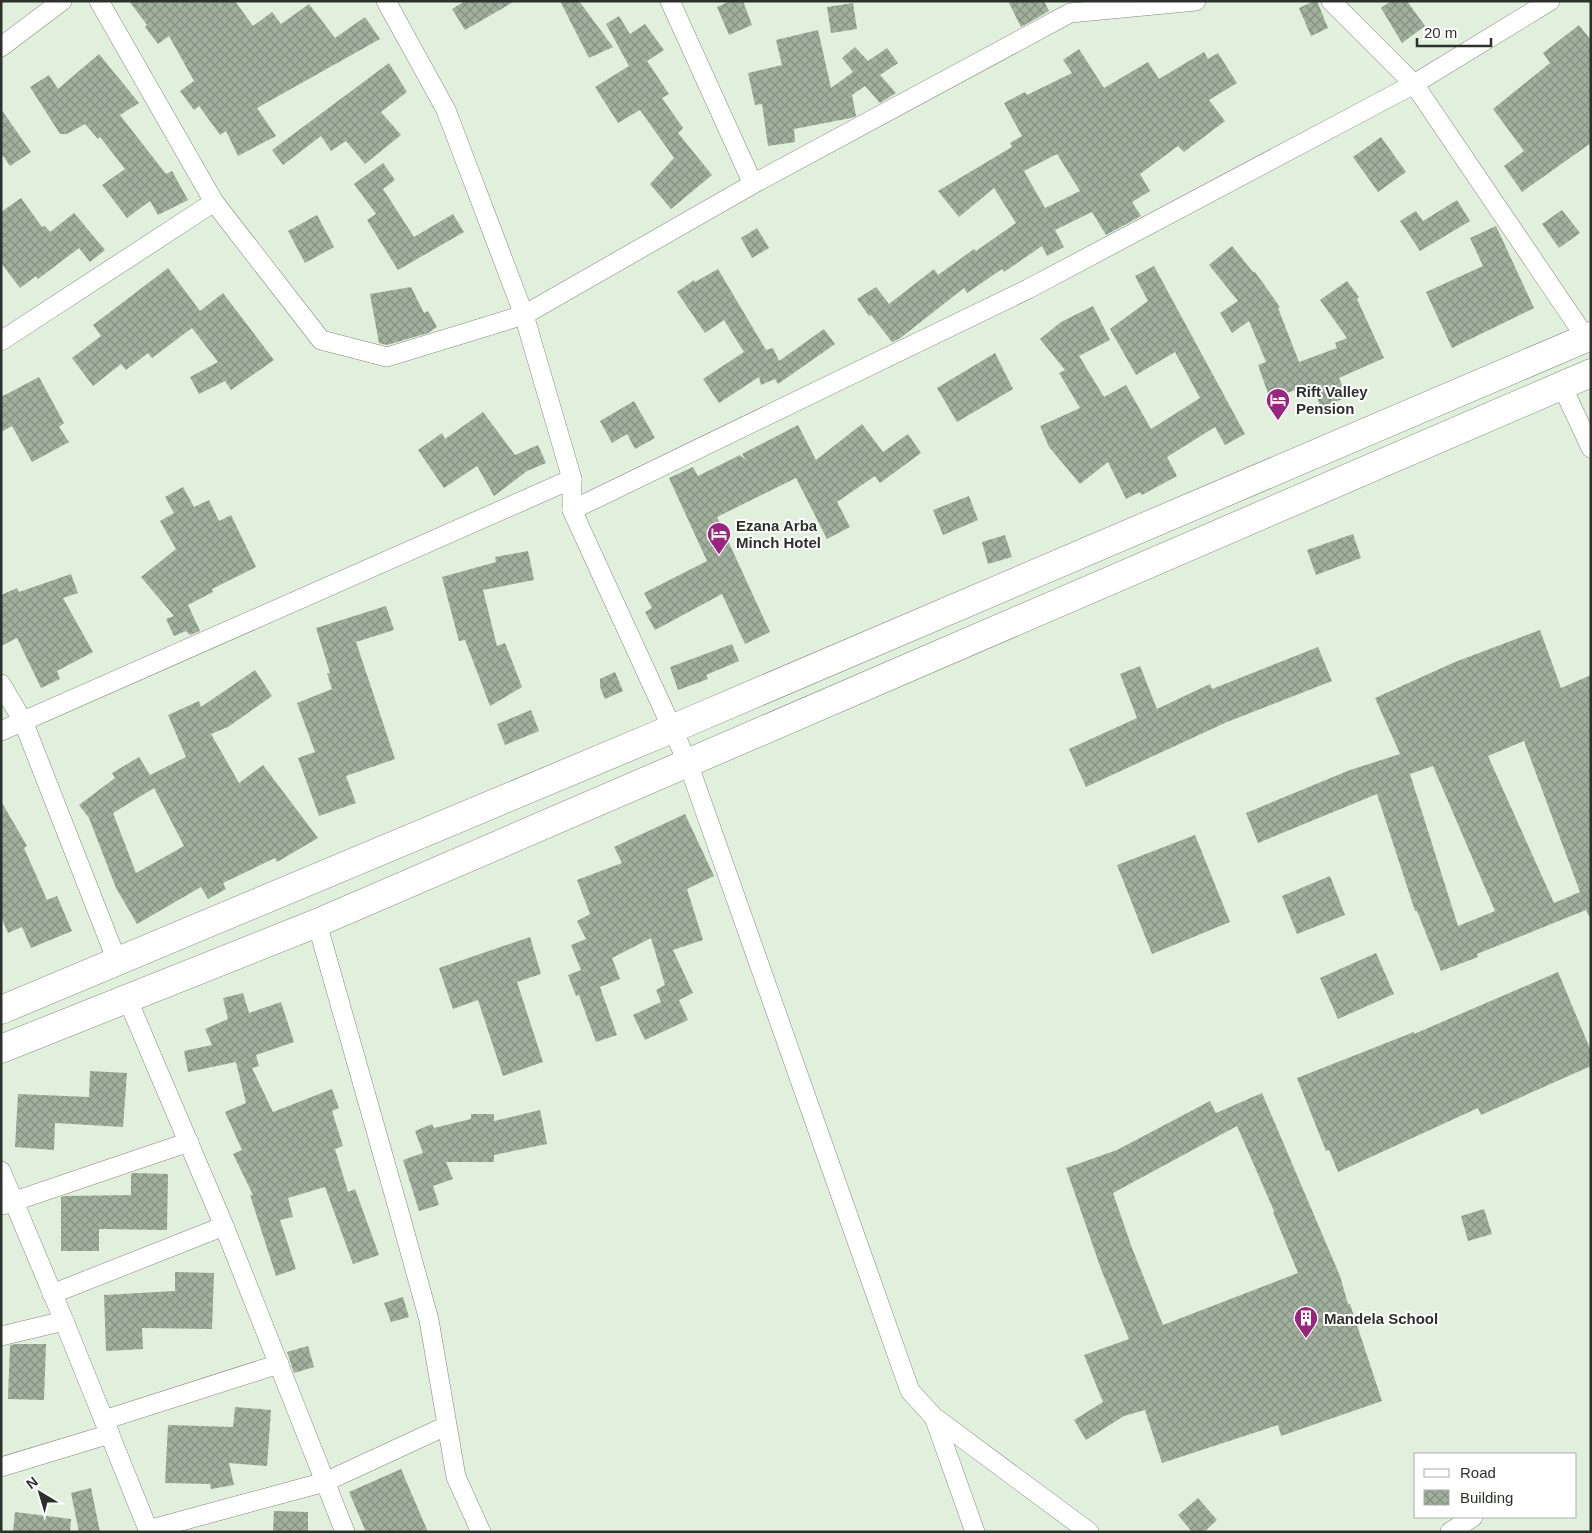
<svg xmlns="http://www.w3.org/2000/svg" width="1592" height="1533" font-family="Helvetica,sans-serif">
	<defs>
		<pattern id="building-cross-hatch" width="8" height="8" patternUnits="userSpaceOnUse" patternTransform="scale(1.25)"><rect width="8" height="8" fill="#a2b09e"/><path d="M0 0l8 8M0 8l8-8" fill="none" stroke="#849081"/></pattern>
	</defs>
	<rect width="100%" height="100%" fill="#e1f0dd"/>
	<g fill="url(#building-cross-hatch)" fill-rule="evenodd">
		<path d="M 129,1 L 235,1 L 253,26 L 272,12 L 281,24 L 309,4 L 335,38 L 365,17 L 380,39 L 257,108 L 276,136 L 238,156 L 226,131 L 220,135 L 199,106 L 194,110 L 180,91 L 194,81 L 169,36 L 158,44 L 145,27 L 147,25 Z"/>
		<path d="M 465,1 L 515,1 L 465,30 L 452,9 Z"/>
		<path d="M 560,1 L 579,1 L 613,47 L 589,58 Z"/>
		<path d="M 730,1 L 743,1 L 752,25 L 729,35 L 717,7 Z"/>
		<path d="M 1008,1 L 1044,1 L 1049,11 L 1021,27 Z"/>
		<path d="M 1314,1 L 1317,1 L 1328,28 L 1311,36 L 1299,8 Z"/>
		<path d="M 1391,1 L 1407,1 L 1425,26 L 1402,43 L 1381,8 Z"/>
		<path d="M 853,3 L 857,29 L 831,33 L 827,7 Z"/>
		<path d="M 619,16 L 630,34 L 645,24 L 664,50 L 647,61 L 669,94 L 662,98 L 683,128 L 678,133 L 712,175 L 671,209 L 650,184 L 674,158 L 640,110 L 618,123 L 595,87 L 629,66 L 606,24 Z"/>
		<path d="M 1579,25 L 1591,40 L 1591,143 L 1522,192 L 1504,166 L 1524,151 L 1493,109 L 1550,63 L 1543,53 Z"/>
		<path d="M 818,30 L 831,88 L 853,72 L 842,58 L 855,47 L 868,61 L 887,48 L 898,63 L 880,75 L 896,93 L 880,103 L 865,86 L 852,95 L 856,116 L 851,118 L 794,129 L 795,142 L 768,146 L 762,104 L 755,105 L 748,73 L 782,65 L 776,40 Z"/>
		<path d="M 1079,49 L 1104,88 L 1148,62 L 1159,79 L 1204,52 L 1208,59 L 1218,53 L 1237,83 L 1209,100 L 1225,121 L 1184,152 L 1178,146 L 1140,174 L 1150,191 L 1132,202 L 1141,216 L 1106,235 L 1092,212 L 1055,230 L 1064,247 L 1047,256 L 1042,246 L 1004,272 L 1002,269 L 967,293 L 964,288 L 899,339 L 892,342 L 871,315 L 869,316 L 857,299 L 876,287 L 889,304 L 934,269 L 938,275 L 974,249 L 976,251 L 1016,223 L 994,188 L 959,217 L 938,191 L 1012,147 L 1010,143 L 1022,136 L 1004,103 L 1025,92 L 1027,95 L 1072,73 L 1063,60 ZM 1057,154 L 1080,191 L 1045,208 L 1024,171 Z"/>
		<path d="M 99,54 L 139,103 L 120,115 L 166,174 L 172,171 L 188,200 L 158,215 L 150,201 L 127,218 L 102,185 L 125,169 L 100,137 L 98,139 L 85,124 L 67,134 L 60,134 L 30,87 L 49,75 L 58,89 Z"/>
		<path d="M 389,63 L 407,92 L 381,112 L 401,135 L 365,164 L 346,141 L 331,151 L 321,136 L 283,165 L 272,150 Z"/>
		<path d="M 1,109 L 31,152 L 10,166 L 1,153 Z"/>
		<path d="M 1381,137 L 1406,172 L 1378,192 L 1353,157 Z"/>
		<path d="M 383,163 L 395,180 L 383,189 L 414,237 L 453,214 L 464,232 L 398,270 L 367,220 L 376,214 L 354,184 Z"/>
		<path d="M 21,198 L 42,227 L 45,226 L 50,232 L 74,213 L 105,250 L 90,262 L 79,248 L 38,279 L 36,276 L 20,288 L 1,263 L 1,212 Z"/>
		<path d="M 1457,200 L 1470,221 L 1420,251 L 1400,221 L 1416,211 L 1423,221 Z"/>
		<path d="M 1562,210 L 1580,233 L 1559,248 L 1542,224 Z"/>
		<path d="M 317,215 L 334,247 L 305,263 L 288,231 Z"/>
		<path d="M 1496,226 L 1534,308 L 1452,348 L 1426,292 L 1483,266 L 1470,238 Z"/>
		<path d="M 757,228 L 769,248 L 752,258 L 741,238 Z"/>
		<path d="M 1232,246 L 1253,272 L 1255,272 L 1280,307 L 1278,308 L 1299,362 L 1337,348 L 1335,343 L 1347,338 L 1320,300 L 1347,281 L 1359,297 L 1357,299 L 1384,358 L 1339,378 L 1347,397 L 1321,408 L 1312,384 L 1270,399 L 1258,365 L 1266,362 L 1249,321 L 1232,333 L 1220,313 L 1238,301 L 1209,265 Z"/>
		<path d="M 1154,266 L 1245,434 L 1225,445 L 1215,427 L 1167,457 L 1177,476 L 1142,495 L 1140,492 L 1126,499 L 1108,462 L 1080,484 L 1049,447 L 1040,426 L 1080,408 L 1059,373 L 1065,370 L 1040,339 L 1061,322 L 1093,306 L 1110,340 L 1079,356 L 1104,397 L 1126,385 L 1151,429 L 1200,398 L 1175,352 L 1136,375 L 1110,329 L 1148,301 L 1135,276 Z"/>
		<path d="M 168,268 L 200,311 L 223,293 L 274,360 L 231,390 L 225,381 L 199,394 L 190,377 L 218,362 L 192,328 L 152,358 L 148,353 L 126,370 L 121,364 L 93,386 L 72,358 L 101,336 L 93,325 Z"/>
		<path d="M 718,269 L 766,350 L 773,348 L 779,361 L 824,329 L 835,344 L 778,384 L 775,379 L 761,385 L 759,377 L 719,403 L 703,379 L 744,352 L 724,320 L 705,333 L 677,292 L 694,280 L 695,282 Z"/>
		<path d="M 411,287 L 424,313 L 428,311 L 437,327 L 428,333 L 387,345 L 379,343 L 370,294 Z"/>
		<path d="M 995,353 L 1013,389 L 957,422 L 937,388 Z"/>
		<path d="M 39,377 L 64,423 L 59,427 L 69,442 L 32,462 L 12,426 L 1,432 L 1,397 Z"/>
		<path d="M 634,401 L 655,438 L 635,449 L 627,434 L 612,443 L 600,421 Z"/>
		<path d="M 483,412 L 515,455 L 538,445 L 546,463 L 527,471 L 494,496 L 477,466 L 444,488 L 418,450 L 442,433 L 445,439 Z"/>
		<path d="M 862,424 L 883,452 L 908,434 L 921,453 L 880,483 L 875,476 L 837,502 L 850,527 L 827,539 L 796,478 L 717,517 L 770,632 L 745,644 L 722,594 L 655,630 L 645,612 L 652,608 L 644,593 L 707,561 L 669,478 L 693,467 L 698,476 L 740,455 L 746,460 L 742,454 L 798,425 L 816,460 Z"/>
		<path d="M 183,487 L 194,507 L 209,500 L 219,521 L 231,515 L 256,567 L 212,589 L 213,592 L 188,605 L 200,631 L 190,635 L 186,631 L 174,636 L 166,619 L 174,616 L 141,577 L 176,549 L 160,521 L 174,513 L 165,497 Z"/>
		<path d="M 969,496 L 978,520 L 943,535 L 933,510 Z"/>
		<path d="M 1353,534 L 1361,558 L 1316,575 L 1307,550 Z"/>
		<path d="M 1005,535 L 1012,557 L 988,564 L 982,542 Z"/>
		<path d="M 528,551 L 534,580 L 483,590 L 497,646 L 505,643 L 522,687 L 490,706 L 465,640 L 459,641 L 442,577 L 496,562 L 495,557 Z"/>
		<path d="M 71,574 L 78,593 L 63,598 L 93,652 L 57,671 L 60,679 L 41,688 L 17,638 L 1,646 L 1,595 L 17,588 L 19,592 Z"/>
		<path d="M 386,606 L 394,630 L 356,642 L 395,759 L 346,776 L 356,803 L 319,816 L 298,758 L 315,752 L 297,703 L 332,689 L 327,673 L 330,673 L 316,628 Z"/>
		<path d="M 1540,630 L 1561,688 L 1591,675 L 1591,916 L 1589,916 L 1586,910 L 1477,954 L 1478,957 L 1441,971 L 1417,911 L 1415,911 L 1377,794 L 1258,843 L 1246,813 L 1350,770 L 1400,754 L 1375,698 L 1455,662 ZM 1524,741 L 1580,892 L 1554,903 L 1488,756 ZM 1433,766 L 1495,911 L 1458,926 L 1410,774 Z"/>
		<path d="M 732,644 L 739,661 L 706,675 L 708,679 L 678,690 L 670,667 Z"/>
		<path d="M 1318,647 L 1332,681 L 1227,722 L 1086,787 L 1069,749 L 1137,718 L 1120,674 L 1140,666 L 1157,709 L 1210,684 L 1212,689 Z"/>
		<path d="M 255,670 L 272,696 L 228,727 L 211,734 L 239,783 L 263,765 L 318,838 L 277,862 L 275,858 L 223,883 L 226,889 L 208,899 L 201,887 L 137,924 L 116,888 L 89,818 L 79,805 L 115,778 L 112,773 L 139,757 L 150,775 L 186,757 L 168,715 L 199,701 L 201,707 ZM 154,788 L 184,846 L 136,873 L 113,813 Z"/>
		<path d="M 615,672 L 623,691 L 605,699 L 600,687 L 600,679 Z"/>
		<path d="M 531,710 L 539,731 L 505,745 L 497,724 Z"/>
		<path d="M 1,801 L 27,846 L 24,848 L 47,900 L 57,896 L 72,931 L 31,948 L 22,927 L 8,933 L 1,917 Z"/>
		<path d="M 685,814 L 714,876 L 687,889 L 703,940 L 673,950 L 693,993 L 679,1000 L 688,1020 L 645,1040 L 633,1015 L 661,1002 L 656,990 L 665,985 L 651,938 L 612,958 L 620,979 L 600,987 L 617,1035 L 596,1042 L 579,995 L 576,996 L 568,975 L 581,970 L 571,945 L 586,939 L 577,921 L 590,914 L 577,880 L 622,863 L 614,847 Z"/>
		<path d="M 1195,835 L 1230,922 L 1152,954 L 1117,865 Z"/>
		<path d="M 1330,876 L 1345,915 L 1297,934 L 1282,896 Z"/>
		<path d="M 530,937 L 541,974 L 517,982 L 543,1062 L 503,1076 L 478,1000 L 453,1009 L 439,968 Z"/>
		<path d="M 1376,953 L 1394,994 L 1338,1019 L 1320,978 Z"/>
		<path d="M 1558,972 L 1591,1051 L 1591,1066 L 1481,1115 L 1478,1108 L 1338,1172 L 1329,1150 L 1326,1151 L 1297,1078 L 1414,1032 L 1414,1034 Z"/>
		<path d="M 243,993 L 249,1013 L 281,1002 L 294,1042 L 256,1055 L 259,1066 L 252,1068 L 273,1112 L 332,1089 L 339,1108 L 332,1111 L 343,1146 L 335,1149 L 348,1192 L 355,1189 L 379,1255 L 353,1264 L 325,1187 L 288,1198 L 293,1217 L 280,1220 L 296,1269 L 276,1276 L 250,1195 L 253,1195 L 233,1154 L 242,1150 L 225,1112 L 246,1103 L 236,1062 L 188,1072 L 184,1051 L 212,1045 L 205,1029 L 228,1019 L 223,998 Z"/>
		<path d="M 90,1071 L 127,1073 L 123,1127 L 55,1123 L 54,1150 L 15,1147 L 18,1094 L 89,1097 Z"/>
		<path d="M 1262,1093 L 1340,1276 L 1348,1304 L 1350,1304 L 1382,1401 L 1281,1436 L 1278,1425 L 1162,1463 L 1145,1410 L 1124,1416 L 1086,1440 L 1074,1420 L 1103,1402 L 1084,1355 L 1129,1339 L 1101,1269 L 1066,1168 L 1117,1150 L 1210,1101 L 1216,1113 ZM 1237,1126 L 1274,1211 L 1273,1212 L 1298,1273 L 1163,1325 L 1132,1248 L 1113,1193 Z"/>
		<path d="M 540,1110 L 547,1144 L 494,1155 L 494,1162 L 446,1162 L 453,1179 L 433,1186 L 439,1205 L 419,1211 L 403,1160 L 423,1153 L 415,1131 L 432,1124 L 434,1128 L 471,1119 L 471,1114 L 494,1114 L 494,1121 Z"/>
		<path d="M 133,1173 L 168,1174 L 167,1230 L 99,1229 L 99,1251 L 61,1251 L 61,1197 L 65,1196 L 131,1195 L 131,1174 Z"/>
		<path d="M 1484,1209 L 1492,1234 L 1468,1241 L 1461,1216 Z"/>
		<path d="M 175,1272 L 214,1273 L 212,1329 L 142,1328 L 143,1349 L 106,1351 L 104,1295 L 175,1291 Z"/>
		<path d="M 403,1297 L 409,1317 L 391,1322 L 384,1303 Z"/>
		<path d="M 17,1344 L 46,1344 L 44,1400 L 8,1399 L 10,1345 Z"/>
		<path d="M 308,1346 L 314,1367 L 294,1373 L 287,1352 Z"/>
		<path d="M 235,1407 L 271,1410 L 267,1466 L 229,1463 L 234,1485 L 211,1489 L 210,1484 L 165,1483 L 168,1425 L 233,1427 Z"/>
		<path d="M 401,1469 L 428,1532 L 366,1532 L 349,1492 Z"/>
		<path d="M 91,1488 L 100,1532 L 79,1532 L 71,1493 Z"/>
		<path d="M 1198,1498 L 1217,1520 L 1204,1532 L 1192,1532 L 1178,1515 Z"/>
		<path d="M 274,1511 L 308,1512 L 308,1532 L 273,1532 Z"/>
		<path d="M 15,1512 L 71,1519 L 70,1532 L 13,1532 Z"/>
	</g>
	<g fill="none" stroke-linecap="round" stroke-linejoin="round">
		<g stroke="#7d8b7a" stroke-width="20">
			<g id="street">
				<path d="M 99,1 L 214,202 L 321,340 L 387,357 L 524,315 L 753,184 L 1070,13 L 1196,1"/>
				<path d="M 386,1 L 446,110 L 524,315 L 572,479 L 572,510 L 688,763 L 910,1391 L 934,1417 L 1089,1532"/>
				<path d="M 670,1 L 753,184"/>
				<path d="M 1331,1 L 1414,84 L 1586,338"/>
				<path d="M 1,47 L 62,1"/>
				<path d="M 1,341 L 214,202"/>
				<path d="M 1562,386 L 1591,448"/>
				<path d="M 572,510 L 1028,289 L 1414,84 L 1550,1"/>
				<path d="M 1,684 L 23,721 L 117,961"/>
				<path d="M 1,731 L 572,479"/>
				<path d="M 317,923 L 398,1208 L 429,1320 L 456,1477 L 481,1532"/>
				<path d="M 127,998 L 224,1226 L 345,1532"/>
				<path d="M 1,1171 L 64,1321 L 149,1532"/>
				<path d="M 3,1205 L 189,1142"/>
				<path d="M 52,1294 L 224,1226"/>
				<path d="M 1,1336 L 64,1321"/>
				<path d="M 934,1417 L 975,1532"/>
				<path d="M 104,1420 L 279,1364"/>
				<path d="M 1,1467 L 110,1434"/>
				<path d="M 148,1530 L 325,1482 L 446,1426"/>
				<path d="M 1450,1532 L 1473,1517"/>
			</g>
		</g>
		<g stroke="#7d8b7a" stroke-width="29">
			<g id="secondary">
				<path d="M 1,1010 L 674,728 L 1591,336"/>
				<path d="M 1,1049 L 317,923 L 1591,373"/>
			</g>
		</g>
		<use href="#street" stroke="#fff" stroke-width="19"/>
		<use href="#secondary" stroke="#fff" stroke-width="28"/>
	</g>
	<defs>
		<g id="hotel-pin" transform="scale(1.25)"><path d="M0 17L-7.5 6A9.5 9.5 0 1 1 7.5 6Z" fill="#9a247f" stroke="#fff"/><path d="M-6-4.5h1.5V1H6V5H4.5V3h-9V5H-6ZM-4 0a1.8 1.8 0 1 1 3.6 0ZM.5 0V-2.5h3Q6-2.5 6 0Z" fill="#fff"/></g>
		<g id="building-pin" transform="scale(1.25)"><path d="M0 17L-7.5 6A9.5 9.5 0 1 1 7.5 6Z" fill="#9a247f" stroke="#fff"/><path d="M-4-6H4V6H1V3H-1V6H-4ZM-2.5-4.3h1.7v1.8h-1.7ZM.8-4.3h1.7v1.8H.8ZM-2.5-1h1.7V.8h-1.7ZM.8-1h1.7V.8H.8Z" fill="#fff"/></g>
	</defs>
	<g fill-rule="evenodd">
		<use href="#hotel-pin" x="1278" y="400"/>
		<use href="#hotel-pin" x="719" y="534"/>
		<use href="#building-pin" x="1306" y="1318"/>
	</g>
	<g text-anchor="middle" dominant-baseline="central" stroke-width="4" stroke-linejoin="round" paint-order="stroke">
		<g font-size="15" font-weight="bold" fill="#2c322b" stroke="#fff" text-anchor="start">
			<text x="1296" y="391">Rift Valley<tspan x="1296" dy="17">Pension</tspan></text>
			<text x="736" y="525">Ezana Arba<tspan x="736" dy="17">Minch Hotel</tspan></text>
			<text x="1324" y="1318">Mandela School</text>
		</g>
	</g>
	<rect width="1592" height="1533" fill="none" stroke="#2c322b" stroke-width="5"/>
	<rect x="1414" y="1453" width="162" height="65" fill="#ffffff" stroke="#abadaa"/>
	<rect x="1424" y="1469" width="25" height="8" fill="#ffffff" stroke="#abadaa"/>
	<text x="1460" y="1478" font-size="15" fill="#2c322b">Road</text>
	<rect x="1424" y="1490" width="25" height="15" fill="url(#building-cross-hatch)" stroke="#abadaa"/>
	<text x="1460" y="1503" font-size="15" fill="#2c322b">Building</text>
	<g transform="translate(40 1493) rotate(322)" stroke="#ffffff" stroke-width="4" paint-order="stroke">
	<path d="M0-4L9 19L0 12L-9 19Z" fill="#2c322b"/>
	<text y="-8" font-size="14" font-weight="bold" text-anchor="middle" fill="#2c322b">N</text>
	</g>
	<path d="M1417 38v8h74v-8" fill="none" stroke="#2c322b" stroke-width="2.5"/>
	<text x="1424" y="38" font-size="15" fill="#2c322b" stroke="#ffffff" stroke-width="4" paint-order="stroke">20 m</text>
</svg>
